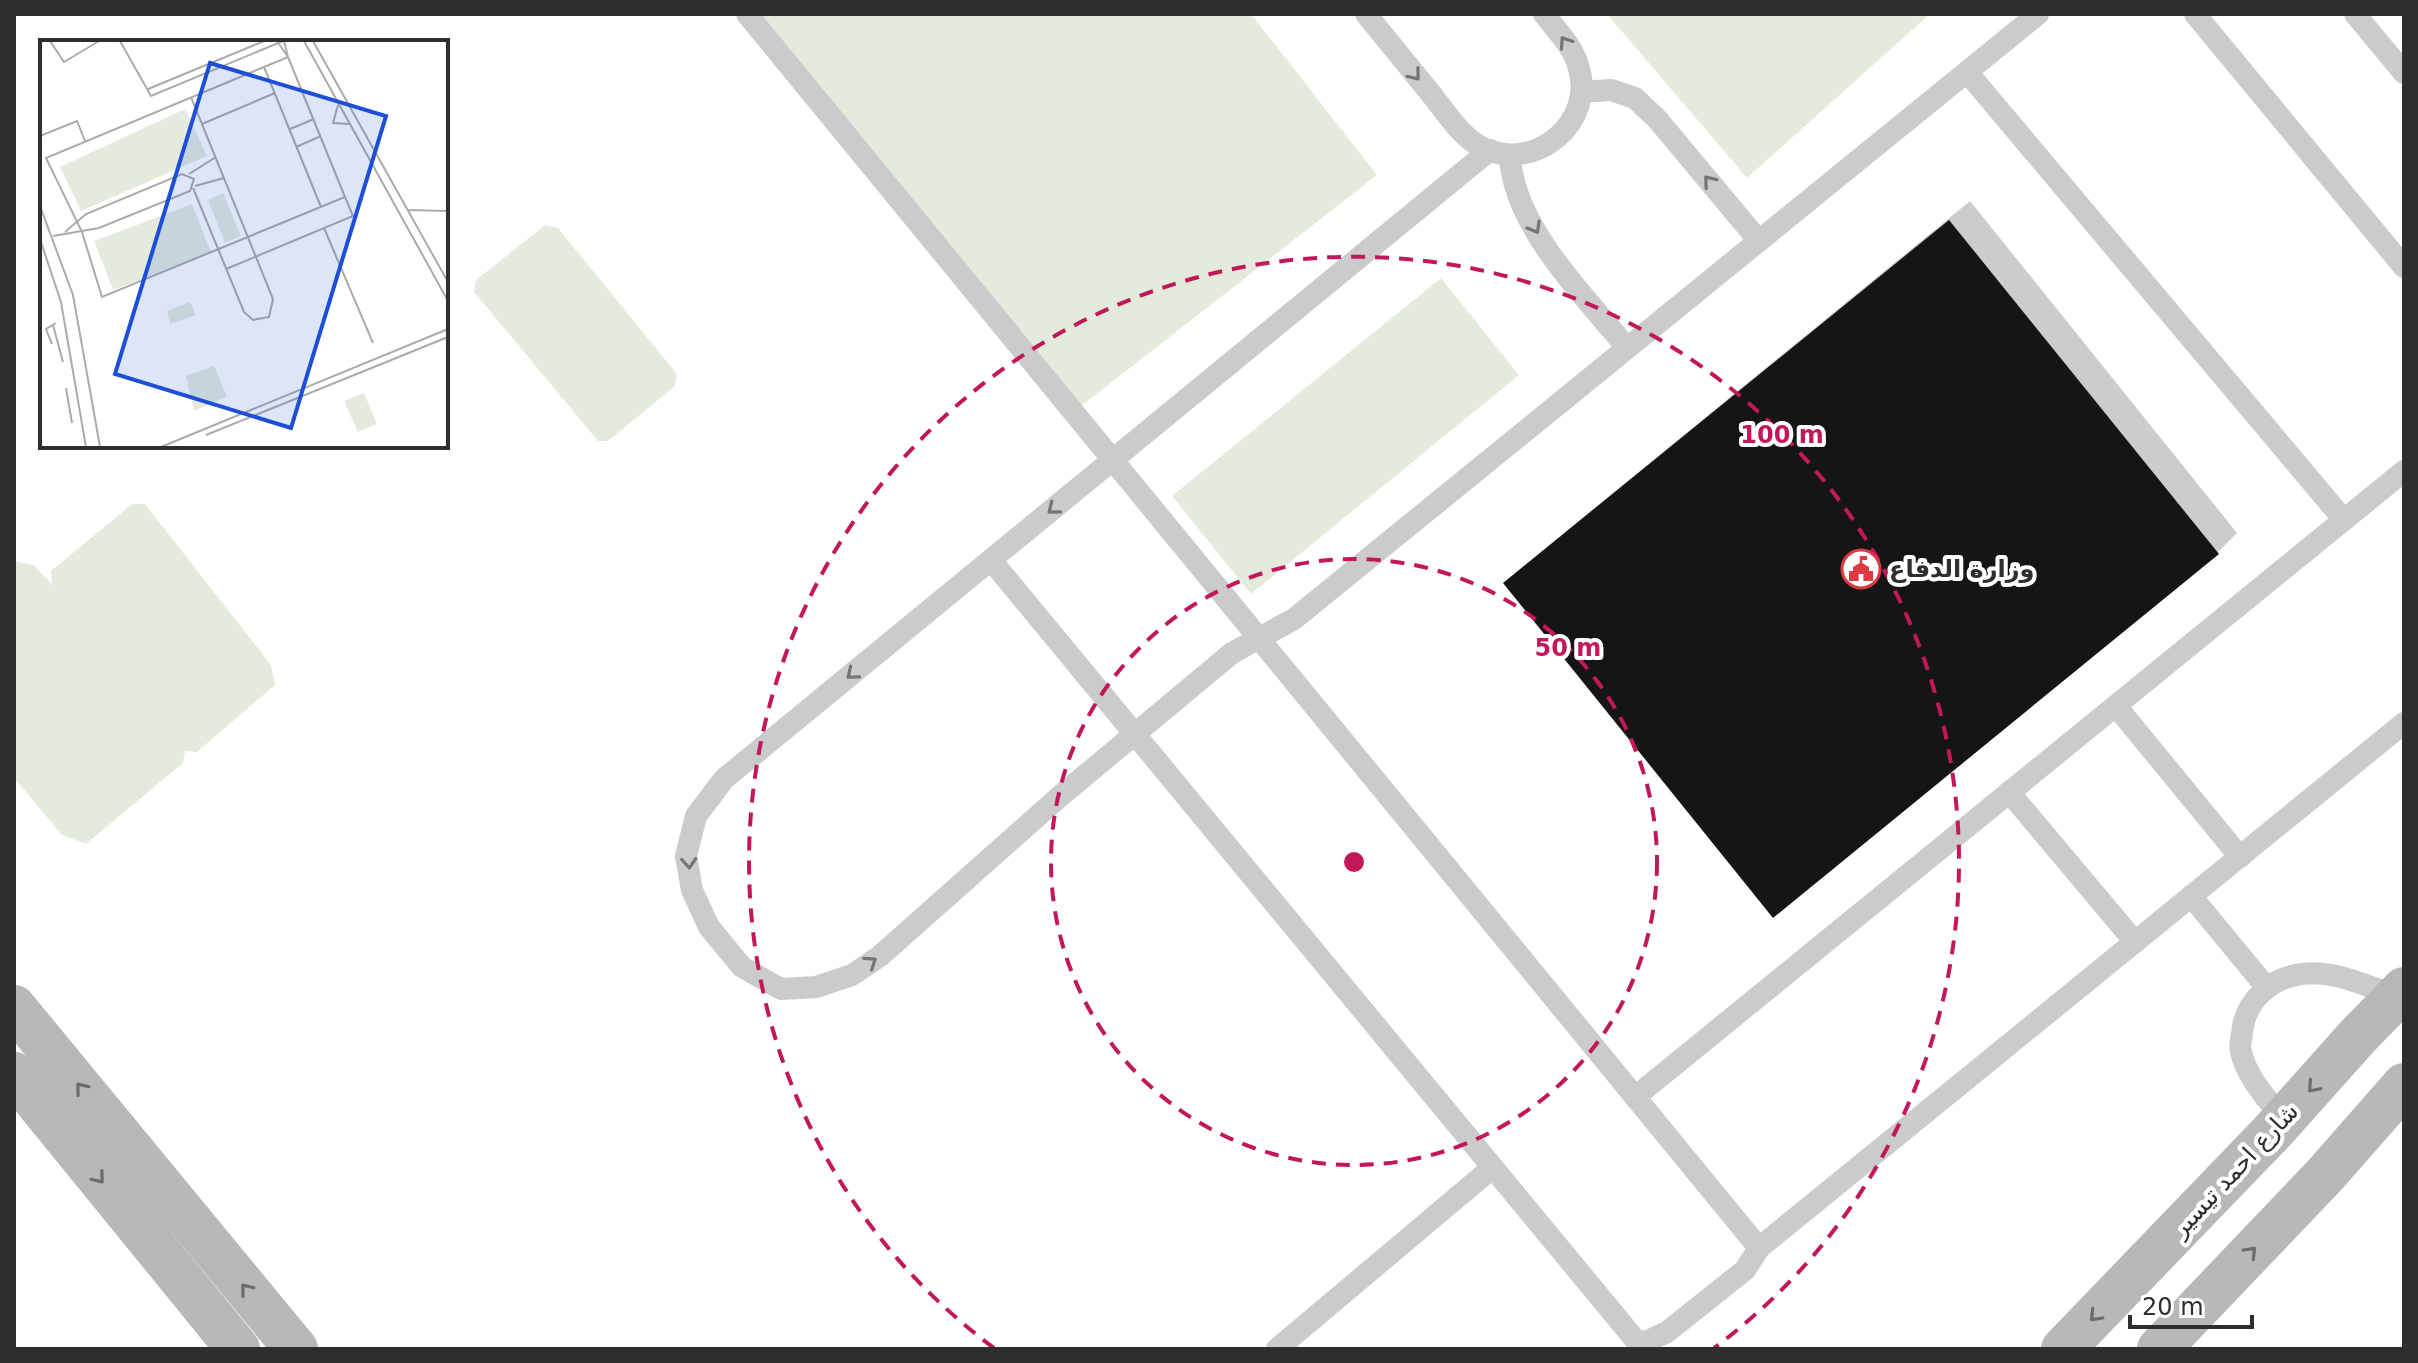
<svg xmlns="http://www.w3.org/2000/svg" width="2418" height="1363" font-family="'DejaVu Sans',Cairo,sans-serif">
	<rect width="100%" height="100%" fill="#fff"/>
	<g fill="#e4ebdd">
		<path d="M 759,14 L 1251,14 L 1377,175 L 1071,414 Z"/>
		<path d="M 1607,14 L 1930,14 L 1747,178 Z"/>
		<path d="M 545,225 L 558,228 L 677,374 L 675,386 L 608,441 L 598,441 L 474,292 L 476,280 Z"/>
		<path d="M 1441,278 L 1519,375 L 1251,594 L 1172,496 Z"/>
		<path d="M 132,504 L 145,504 L 271,665 L 275,685 L 197,752 L 185,751 L 183,763 L 86,844 L 62,835 L 14,778 L 14,561 L 34,565 L 52,585 L 51,571 Z"/>
	</g>
	<path fill="#0003" d="M 1970,201 L 2237,533 L 2217,553 L 1506,583 L 1526,564 Z"/>
	<path fill="#151515" d="M 1949,220 L 2219,554 L 1773,918 L 1503,583 Z"/>
	<g fill="none" stroke-linecap="round" stroke-linejoin="round">
		<g stroke="#cbcbcb" stroke-width="22">
			<path d="M 747,14 L 1759,1248 L 2404,723"/>
			<path d="M 1366,14 C 1388,41 1410,68 1432,95 C 1446,113 1462,138 1483,148 C 1536,173 1597,121 1578,65 C 1572,45 1556,30 1544,14"/>
			<path d="M 2195,14 L 2404,267"/>
			<path d="M 2355,14 L 2404,73"/>
			<path d="M 1967,72 L 2344,520"/>
			<path d="M 1582,92 L 1611,90 L 1635,98 L 1658,120 L 1759,241"/>
			<path d="M 1490,150 L 724,779 L 696,816 L 686,856 L 692,890 L 709,927 L 742,967 L 781,989 L 816,987 L 852,975 L 880,956 L 1058,798 L 1232,653 L 1294,619 L 2038,14"/>
			<path d="M 1509,155 C 1511,165 1512,176 1515,185 C 1532,245 1589,301 1627,348"/>
			<path d="M 991,560 L 1637,1342 L 1648,1341 L 1667,1332 L 1745,1270 L 1759,1248"/>
			<path d="M 2116,706 L 2240,857"/>
			<path d="M 2009,792 L 2135,942"/>
			<path d="M 2191,896 L 2267,988"/>
			<path d="M 1635,1097 L 2404,471"/>
			<path d="M 2284,1120 C 2268,1100 2247,1078 2241,1052 C 2239,1047 2241,1040 2242,1034 C 2244,1002 2270,978 2302,974 C 2333,969 2368,987 2397,996"/>
			<path d="M 1277,1349 L 1492,1168"/>
		</g>
		<g stroke="#b8b8b8" stroke-width="44">
			<path d="M 14,1007 L 296,1349"/>
			<path d="M 14,1074 L 238,1349"/>
			<path d="M 2063,1349 L 2274,1130 L 2358,1036 L 2404,989"/>
			<path d="M 2159,1349 L 2325,1175 L 2404,1085"/>
		</g>
	</g>
	<defs><path id="oneway-chevron" d="M-2-3.5L2.5 0L-2 3.5" fill="none" stroke-width="1.6" stroke-linecap="round" stroke-linejoin="round" transform="scale(2)"/></defs>
	<g stroke="#757575">
		<use href="#oneway-chevron" transform="translate(1565 42) rotate(-124)"/>
		<use href="#oneway-chevron" transform="translate(1415 75) rotate(51)"/>
		<use href="#oneway-chevron" transform="translate(1709 181) rotate(-130)"/>
		<use href="#oneway-chevron" transform="translate(1535 228) rotate(60)"/>
		<use href="#oneway-chevron" transform="translate(1053 509) rotate(141)"/>
		<use href="#oneway-chevron" transform="translate(852 674) rotate(141)"/>
		<use href="#oneway-chevron" transform="translate(689 863) rotate(86)"/>
		<use href="#oneway-chevron" transform="translate(871 962) rotate(-34)"/>
	</g>
	<g stroke="#6c6c6c">
		<use href="#oneway-chevron" transform="translate(2313 1087) rotate(132)"/>
		<use href="#oneway-chevron" transform="translate(81 1088) rotate(-129)"/>
		<use href="#oneway-chevron" transform="translate(99 1178) rotate(51)"/>
		<use href="#oneway-chevron" transform="translate(2251 1252) rotate(-46)"/>
		<use href="#oneway-chevron" transform="translate(246 1289) rotate(-129)"/>
		<use href="#oneway-chevron" transform="translate(2095 1316) rotate(134)"/>
	</g>
	<g fill="none" stroke="#c2185b" stroke-width="4" stroke-dasharray="14 10">
		<circle cx="1354" cy="862" r="303"/>
		<path d="M994 1348A605 605 0 1 1 1714 1348"/>
	</g>
	<defs>
		<g id="civic-ring" transform="scale(2)"><circle r="9.5" fill="#fff" stroke="#dc3a42" stroke-width="1.5"/><path d="M-.6-6.5H3V-4.5H.6V-3L4-1V1h2V6H-6V1h2V-1L-.6-3ZM-1.2 2.5V6h2.4V2.5Z" fill="#dc3a42"/></g>
	</defs>
	<g fill-rule="evenodd">
		<use href="#civic-ring" x="1861" y="569"/>
	</g>
	<g text-anchor="middle" dominant-baseline="central" stroke-width="8" stroke-linejoin="round" paint-order="stroke">
		<g font-size="24" font-weight="bold" fill="#2e2e2e" stroke="#fff" text-anchor="start">
			<text x="1889" y="569">وزارة الدفاع</text>
		</g>
		<g font-size="24" fill="#2e2e2e" stroke="#fff">
			<text transform="translate(2235 1170) rotate(-47)">شارع احمد تيسير</text>
		</g>
	</g>
	<g transform="translate(40 40)">
		<rect width="408" height="408" fill="#fff"/>
		<path d="M 145,69 L 167,116 L 41,171 L 20,127 ZM 183,153 L 201,196 L 185,203 L 168,160 ZM 152,164 L 171,213 L 73,250 L 54,201 ZM 150,262 L 156,275 L 130,284 L 127,271 ZM 174,326 L 187,357 L 154,371 L 146,336 ZM 324,353 L 337,384 L 318,392 L 304,361 Z" fill="#e4ebdd"/>
		<path fill="none" stroke="#ababab" stroke-width="2" d="M 10,1 L 24,22 L 59,1M 80,1 L 111,56 L 243,1M 237,1 L 248,17 L 244,1M 264,1 L 408,261M 273,1 L 408,242M 248,17 L 305,157 L 62,257 L 42,192 L 6,118 ZM 224,27 L 281,167M 108,49 L 224,1M 151,57 L 233,259 L 229,277 L 213,280 L 204,272 L 153,148M 298,65 L 293,83 L 310,84M 162,84 L 235,53M 250,89 L 274,79M 0,96 L 37,81 L 45,101M 256,107 L 281,96M 149,134 L 176,117M 155,146 L 184,138M 0,166 L 33,255 L 60,407M 368,170 L 408,171M 284,188 L 333,303M 13,196 L 59,188 L 150,151 L 154,139 L 142,134 L 46,174 L 25,192M 0,199 L 21,262 L 46,407M 186,229 L 313,176 L 305,157M 13,285 L 23,322M 12,304 L 6,289 L 16,283M 26,348 L 32,383M 166,395 L 408,297M 121,407 L 408,289"/>
		<path fill="#1d4ed8" fill-opacity="0.15" stroke="#1d4ed8" stroke-width="4" d="M 170,23 L 346,76 L 251,388 L 75,334 Z"/>
		<rect width="408" height="408" fill="none" stroke="#2e2e2e" stroke-width="4"/>
	</g>
	<circle cx="1354" cy="862" r="12" fill="#c2185b" stroke="#fff" stroke-width="4"/>
	<g font-size="24" text-anchor="middle" font-weight="bold" fill="#c2185b" stroke="#fff" stroke-width="8" stroke-linejoin="round" paint-order="stroke">
		<text x="1782" y="443">100 m</text>
		<text x="1568" y="656">50 m</text>
	</g>
	<rect width="2418" height="1363" fill="none" stroke="#2e2e2e" stroke-width="32"/>
	<path d="M2130 1315v12h122v-12" fill="none" stroke="#2e2e2e" stroke-width="4"/>
	<text x="2142" y="1315" font-size="24" fill="#2e2e2e" stroke="#ffffff" stroke-width="6" paint-order="stroke">20 m</text>
</svg>
